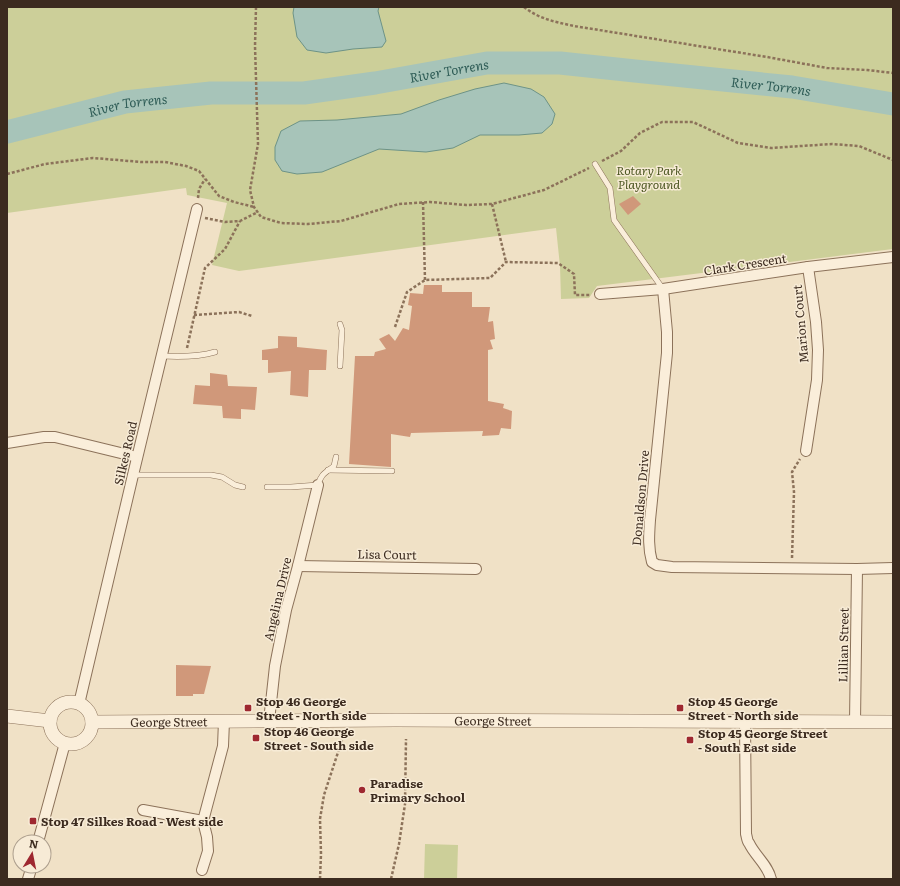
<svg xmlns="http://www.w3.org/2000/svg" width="900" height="886" font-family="Literata,serif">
	<rect width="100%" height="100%" fill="#f0e1c6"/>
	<g fill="#cccf99">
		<path d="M 7,7 L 893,7 L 893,249 L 597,286 L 589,298 L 561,299 L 560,266 L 556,228 L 239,271 L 212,265 L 227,203 L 187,195 L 186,188 L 7,213 Z"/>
		<path d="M 425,844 L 458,845 L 457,879 L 424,879 Z"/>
	</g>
	<g fill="#a7c4b9" stroke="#6d9387">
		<path d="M 294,7 L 379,7 L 378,11 L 386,41 L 382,47 L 353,49 L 326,53 L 307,50 L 297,37 L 293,13 Z"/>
		<path d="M 504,83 L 531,89 L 544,97 L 555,114 L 552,124 L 542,133 L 519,135 L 480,135 L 453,148 L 426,152 L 379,149 L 322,172 L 297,174 L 282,171 L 275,160 L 275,147 L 281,131 L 300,121 L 337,120 L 401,114 L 439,100 L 475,89 Z"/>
	</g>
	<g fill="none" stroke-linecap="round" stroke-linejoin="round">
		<path stroke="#a7c4b9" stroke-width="23" id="s1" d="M 7,132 L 125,102 L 211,93 L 304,93 L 375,83 L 487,63 L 560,63 L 635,71 L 792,87 L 893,104"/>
	</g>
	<g fill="#d0987a">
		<path d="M 633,196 L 641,204 L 628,215 L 619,204 Z"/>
		<path d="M 424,285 L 442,285 L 442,292 L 472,292 L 472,307 L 490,307 L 488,322 L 493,321 L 495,339 L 490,340 L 493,349 L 488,350 L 488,401 L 504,404 L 503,408 L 512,411 L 511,429 L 501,428 L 499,435 L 482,436 L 483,431 L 411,433 L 410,437 L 391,434 L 391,467 L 349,464 L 355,356 L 374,356 L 375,352 L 386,349 L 379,339 L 389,334 L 395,341 L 403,328 L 409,330 L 412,306 L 408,305 L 410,293 L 423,294 Z"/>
		<path d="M 278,336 L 297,337 L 297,347 L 327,350 L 326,370 L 309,370 L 308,397 L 290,395 L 291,371 L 268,373 L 268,360 L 262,360 L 262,350 L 278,348 Z"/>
		<path d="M 210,373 L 227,375 L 228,386 L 257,387 L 255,410 L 241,409 L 241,419 L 223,418 L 222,406 L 193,404 L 195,385 L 210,386 Z"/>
		<path d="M 176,665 L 211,666 L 204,694 L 193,694 L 193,696 L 176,696 Z"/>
	</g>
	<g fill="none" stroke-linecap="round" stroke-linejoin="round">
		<g stroke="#8c725a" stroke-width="6">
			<g id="service">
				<path d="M 595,164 L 610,188 L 614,220 L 663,289"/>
				<path d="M 340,324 L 342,330 L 340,366"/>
				<path d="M 162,356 C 180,357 198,357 215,352"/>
				<path d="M 328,470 L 392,471"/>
				<path d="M 133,475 L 211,475 L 222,477 L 235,485 L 243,487"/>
				<path d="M 267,487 L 291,487 L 318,485 C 321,474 325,473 334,466 L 336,457"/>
			</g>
		</g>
		<g stroke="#8c725a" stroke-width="12">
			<g id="minor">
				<path d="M 663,289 L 667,332 L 667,353 L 650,520 C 649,535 648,548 652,562 L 657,565 L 672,567 L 857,569 L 893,568"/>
				<path d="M 600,294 L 663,289 L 808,267 L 893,257"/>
				<path d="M 7,443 L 44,437 L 55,437 L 137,457"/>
				<path d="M 806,451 L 817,380 L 818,350 L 816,322 L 808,267"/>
				<path d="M 298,566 L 476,569"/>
				<path d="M 79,704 L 133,475 L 197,209"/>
				<path d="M 269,721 L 275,666 L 286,610 L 298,566 L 318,485"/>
				<path d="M 745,722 L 746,834 C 747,837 747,841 749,843 C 755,856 768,865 771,879"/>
				<path d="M 855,722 L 857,569"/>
				<path d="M 143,810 L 203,821"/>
				<path d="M 38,842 L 65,743"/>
				<path d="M 202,870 L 208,851 L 207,837 L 203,821 L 223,746 L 224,721"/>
				<path d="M 28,879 L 32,866"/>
			</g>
		</g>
		<g stroke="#8c725a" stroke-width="14">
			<g id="tertiary">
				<circle cx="71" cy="723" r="21"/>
				<path d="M 7,716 L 50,721"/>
				<path id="s2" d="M 92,722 L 396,720 L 893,722"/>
			</g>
		</g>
		<g stroke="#8c725a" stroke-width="2.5" stroke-dasharray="3 2" stroke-linecap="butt">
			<path d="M 256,7 L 255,46 L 258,144 L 250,190 L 254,207 L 261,217 L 281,223 L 308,224 L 341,221 L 399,204 L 430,202 L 466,205 L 492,204 L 544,190 L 589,168"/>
			<path d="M 524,7 C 539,19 556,22 574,26 L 767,57 L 827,68 L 867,70 L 893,73"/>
			<path d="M 602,161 L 621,151 L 640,133 L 662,122 L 693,122 L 738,143 L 771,148 L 832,144 L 859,146 L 893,160"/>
			<path d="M 7,174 L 45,164 L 93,158 L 141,162 L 165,162 L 186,166 L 199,171 L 219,196 L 234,202 L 254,207"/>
			<path d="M 198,198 L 199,189 L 205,179"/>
			<path d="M 423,202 L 425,280"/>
			<path d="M 492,204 L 506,262"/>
			<path d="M 205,218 L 225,222 L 240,221 L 258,212"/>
			<path d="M 194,315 L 239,312 L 252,316"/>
			<path d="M 395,327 L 407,292 L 425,280 L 490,278 L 506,262 L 558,263 L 574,274 L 575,295 L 590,295"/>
			<path d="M 187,348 L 205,268 L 225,249 L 240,221"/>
			<path d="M 792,558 L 794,492 L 792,472 L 800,459"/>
			<path d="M 320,879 L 321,854 L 320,819 L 324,795 L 342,740"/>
			<path d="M 391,879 L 399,844 L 405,804 L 406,739"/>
		</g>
		<use href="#service" stroke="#faeeda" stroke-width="5"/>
		<use href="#minor" stroke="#faeeda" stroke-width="10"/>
		<use href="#tertiary" stroke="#faeeda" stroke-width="13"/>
	</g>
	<g fill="#9e2830" stroke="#f7ebd6" stroke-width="1.5">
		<rect x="244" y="704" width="8" height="8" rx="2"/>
		<rect x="676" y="704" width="8" height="8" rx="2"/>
		<rect x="252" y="734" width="8" height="8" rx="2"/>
		<rect x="686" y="736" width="8" height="8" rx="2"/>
		<circle cx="362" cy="790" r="4"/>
		<rect x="29" y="817" width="8" height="8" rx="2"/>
	</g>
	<g text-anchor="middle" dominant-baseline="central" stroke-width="3" stroke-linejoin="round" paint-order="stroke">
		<g font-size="12" font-style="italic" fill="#4f5925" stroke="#f7ebd6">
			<text x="649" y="170">Rotary Park<tspan x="649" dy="14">Playground</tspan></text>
		</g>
		<g font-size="12" fill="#3c2b1f" stroke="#f7ebd6">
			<text transform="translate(745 264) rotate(-9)">Clark Crescent</text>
			<text transform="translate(800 324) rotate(-95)">Marion Court</text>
			<text transform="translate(125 453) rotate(-77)">Silkes Road</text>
			<text transform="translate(640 498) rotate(-85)">Donaldson Drive</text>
			<text transform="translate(387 554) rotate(1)">Lisa Court</text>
			<text transform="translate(277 599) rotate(-77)">Angelina Drive</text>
			<text transform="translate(843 645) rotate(-89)">Lillian Street</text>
			<text stroke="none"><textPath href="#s2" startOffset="401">George Street</textPath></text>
			<text stroke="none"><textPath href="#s2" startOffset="77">George Street</textPath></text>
		</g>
		<g font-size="12" font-weight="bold" fill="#3c2b1f" stroke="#f7ebd6" text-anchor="start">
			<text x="256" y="701">Stop 46 George<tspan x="256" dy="14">Street - North side</tspan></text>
			<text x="688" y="701">Stop 45 George<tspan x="688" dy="14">Street - North side</tspan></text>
			<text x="264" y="731">Stop 46 George<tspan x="264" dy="14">Street - South side</tspan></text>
			<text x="698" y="733">Stop 45 George Street<tspan x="698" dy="14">- South East side</tspan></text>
			<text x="370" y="783">Paradise<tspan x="370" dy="14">Primary School</tspan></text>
			<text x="41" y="821">Stop 47 Silkes Road - West side</text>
		</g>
		<g font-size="13" font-style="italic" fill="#2e5c56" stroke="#f7ebd6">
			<text stroke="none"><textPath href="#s1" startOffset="448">River Torrens</textPath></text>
			<text stroke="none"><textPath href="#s1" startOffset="772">River Torrens</textPath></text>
			<text stroke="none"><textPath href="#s1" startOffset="124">River Torrens</textPath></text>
		</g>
	</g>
	<rect width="900" height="886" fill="none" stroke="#3c2b1f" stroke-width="16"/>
	<g transform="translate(32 854) rotate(10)"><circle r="19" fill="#f7ebd6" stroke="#ac9e8d"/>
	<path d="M0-3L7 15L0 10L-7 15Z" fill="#9e2830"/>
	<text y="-6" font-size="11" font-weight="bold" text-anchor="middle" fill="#3c2b1f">N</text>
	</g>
</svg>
